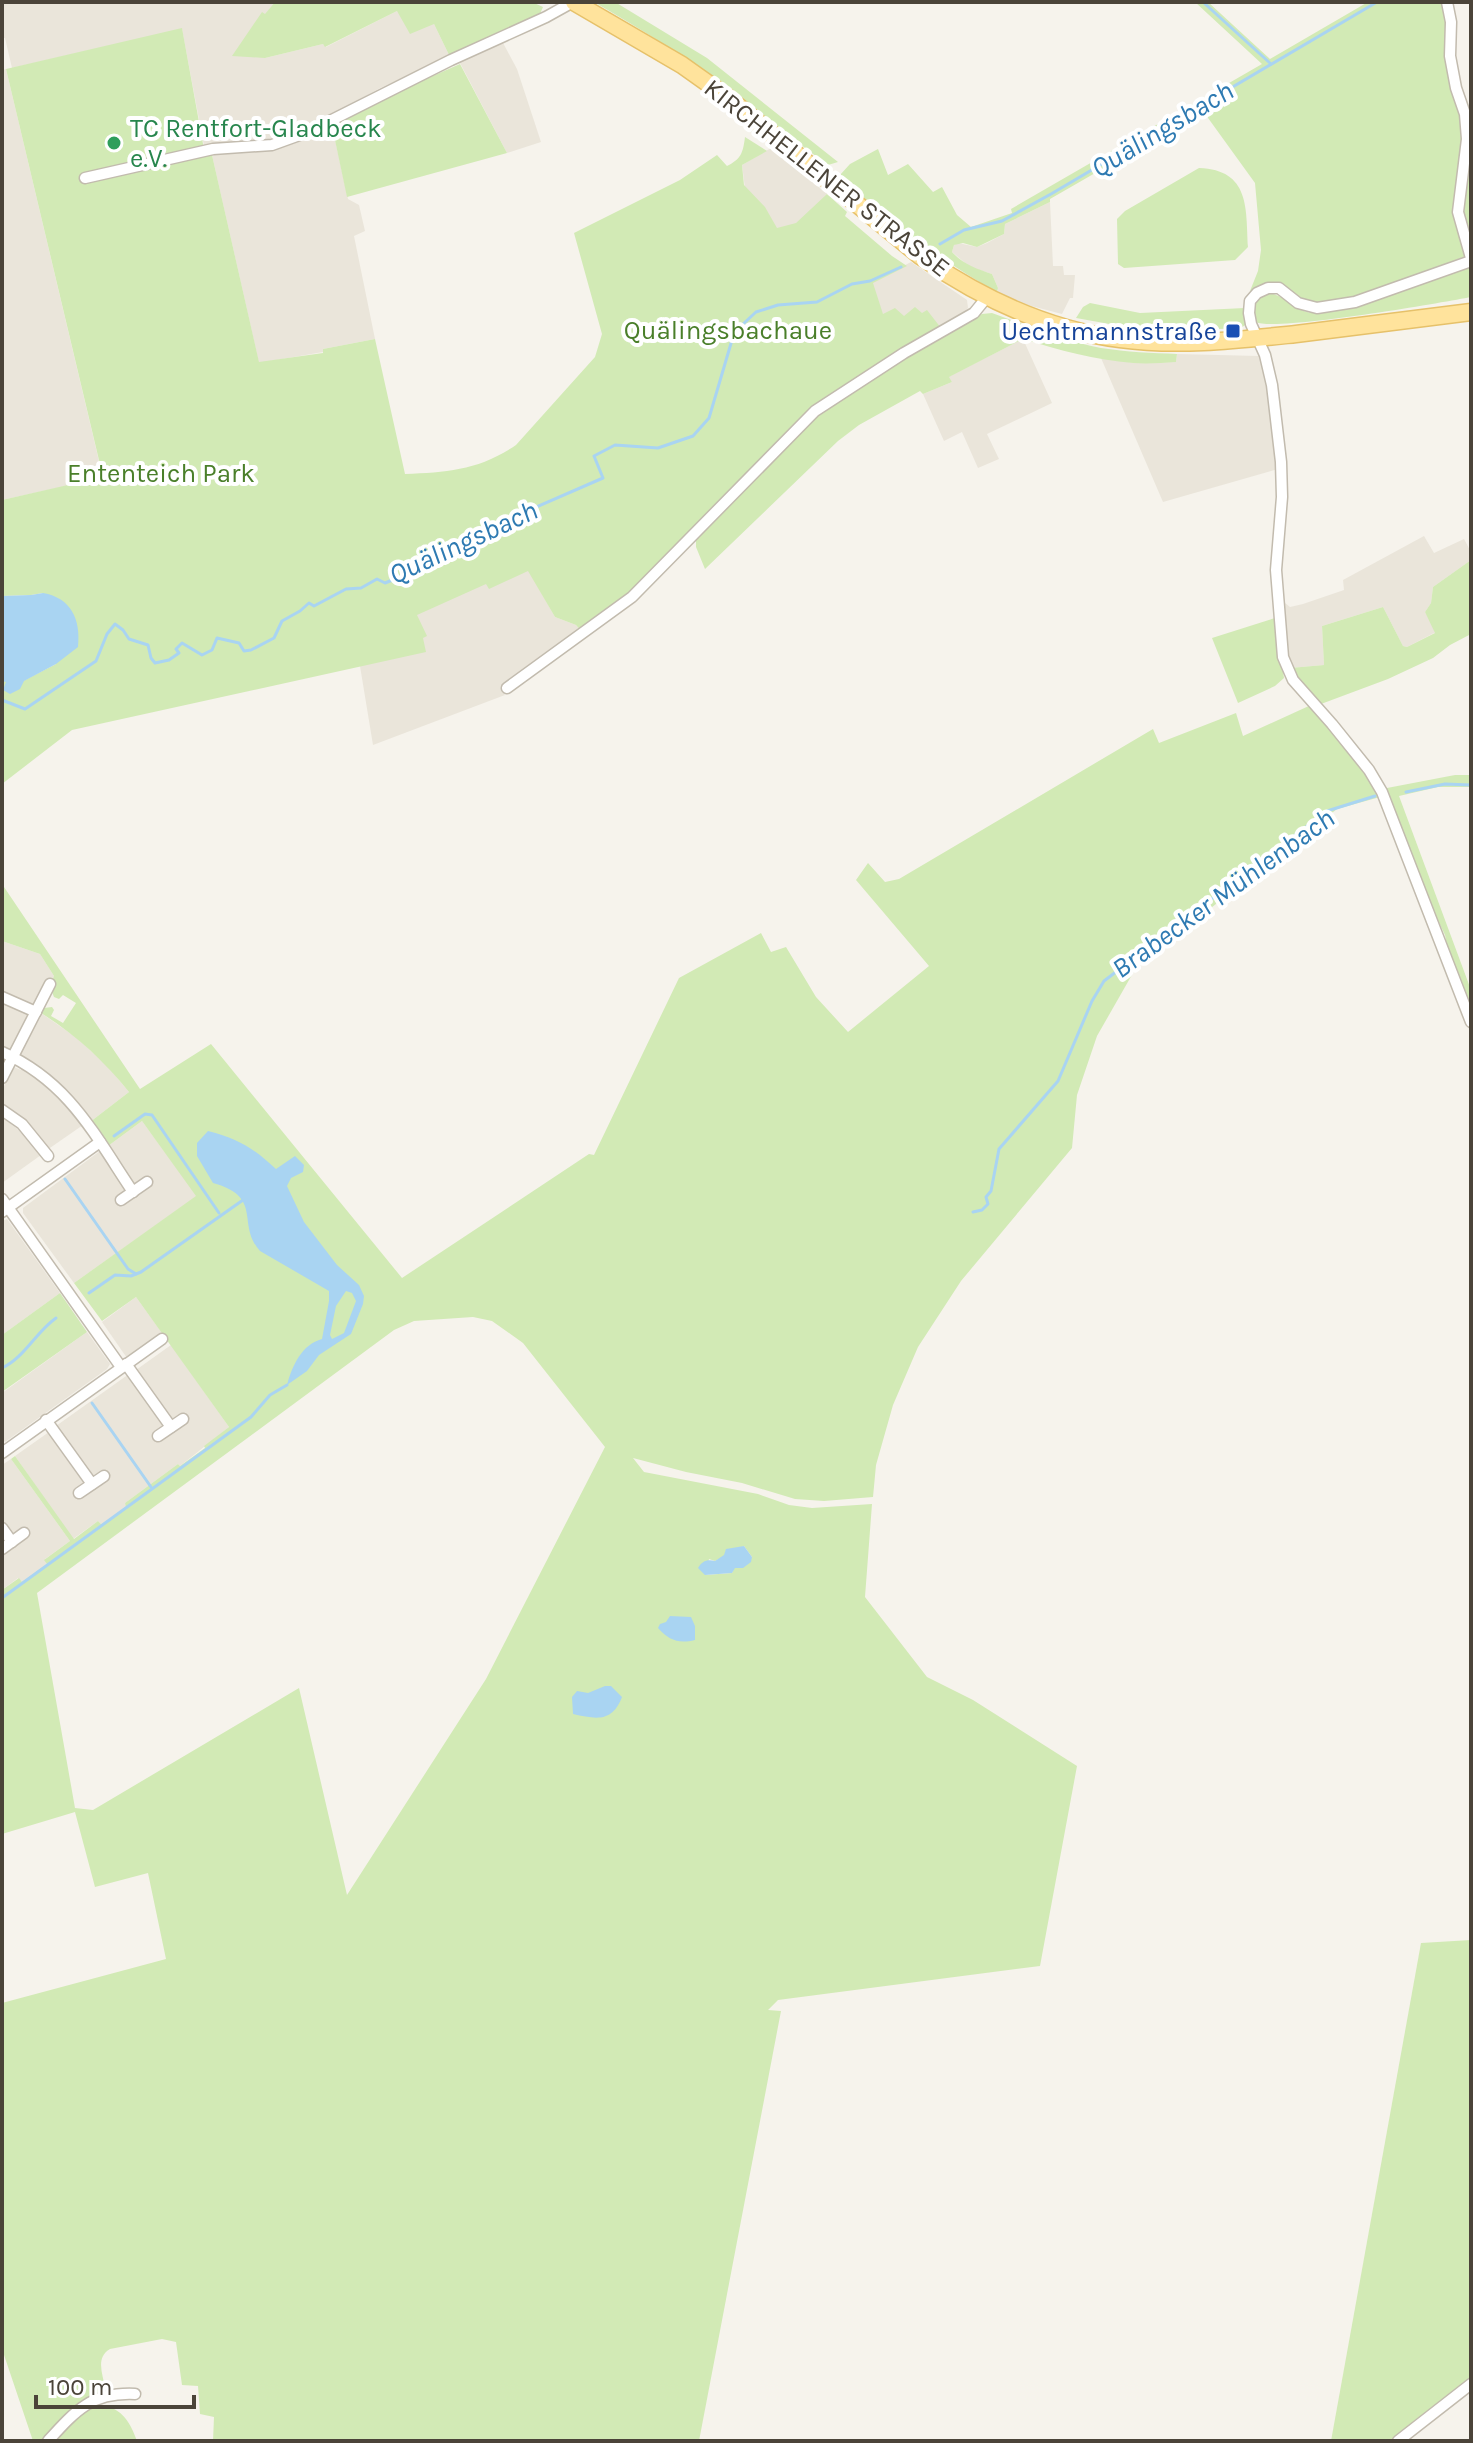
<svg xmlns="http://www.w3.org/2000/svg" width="1473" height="2443" font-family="Karla,sans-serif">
	<rect width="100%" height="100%" fill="#f6f3ec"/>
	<g fill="#eae5da">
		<path d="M 2,2 L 275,2 L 265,15 L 265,58 L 323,44 L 326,47 L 397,11 L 434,24 L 450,57 L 380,88 L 306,129 L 275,141 L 204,146 L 182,29 L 12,68 L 5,38 L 2,38 Z"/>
		<path d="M 502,41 L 517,69 L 541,142 L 507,153 L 459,61 Z"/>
		<path d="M 6,69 L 103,478 L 2,500 L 2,70 Z"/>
		<path d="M 332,126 L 348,199 L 359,205 L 365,231 L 354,236 L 375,339 L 323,349 L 323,352 L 259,363 L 212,155 L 277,149 L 310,138 Z"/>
		<path d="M 771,148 L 827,194 L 801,228 L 763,241 L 746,196 L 742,165 Z"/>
		<path d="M 1050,202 L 1053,266 L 1063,266 L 1064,275 L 1075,275 L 1073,298 L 1070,298 L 1062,314 L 1020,303 L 997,292 L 998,288 L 992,274 L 970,267 L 952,252 L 954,245 L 958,243 L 977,247 L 987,243 L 1004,234 L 1005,224 Z"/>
		<path d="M 911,262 L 967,300 L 968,308 L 963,314 L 941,328 L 922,313 L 904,317 L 883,315 L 871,283 Z"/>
		<path d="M 1023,339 L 1052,403 L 987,434 L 999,459 L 978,468 L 962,432 L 944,441 L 923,394 L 952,382 L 948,377 Z"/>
		<path d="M 1177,354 L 1259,356 L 1265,367 L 1278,469 L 1163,502 L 1101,358 L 1135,363 L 1176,362 Z"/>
		<path d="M 1424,536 L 1434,553 L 1464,539 L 1471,552 L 1471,560 L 1433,587 L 1431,603 L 1425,612 L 1436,632 L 1407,647 L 1403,646 L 1383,607 L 1322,626 L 1324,665 L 1290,668 L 1287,660 L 1283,616 L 1285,603 L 1290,607 L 1303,604 L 1344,590 L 1343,580 Z"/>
		<path d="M 517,564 L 529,571 L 555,617 L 576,625 L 582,632 L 500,687 L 505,695 L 373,745 L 358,654 L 426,636 L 411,605 Z"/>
		<path d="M 2,941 L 40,954 L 54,976 L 52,981 L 48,979 L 33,1005 L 8,996 L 2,991 Z"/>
		<path d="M 2,1002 L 26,1011 L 29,1017 L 10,1051 L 2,1049 Z"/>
		<path d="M 41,1013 L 77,1038 L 109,1068 L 129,1092 L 90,1122 L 19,1056 Z"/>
		<path d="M 14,1067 L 21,1070 L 23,1068 L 36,1076 L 61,1098 L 83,1125 L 47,1150 L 2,1107 L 2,1090 Z"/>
		<path d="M 2,1117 L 21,1132 L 41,1155 L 2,1183 Z"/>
		<path d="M 142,1121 L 197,1196 L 74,1283 L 23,1213 L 23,1208 L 100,1151 L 128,1189 L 119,1195 L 123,1202 L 149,1184 L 144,1178 L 135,1184 L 108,1146 Z"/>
		<path d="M 7,1219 L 60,1293 L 2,1335 L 2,1221 Z"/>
		<path d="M 136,1297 L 162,1333 L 127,1358 L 102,1322 Z"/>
		<path d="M 87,1332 L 110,1364 L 107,1369 L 5,1442 L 2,1439 L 2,1393 Z"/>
		<path d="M 171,1345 L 229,1427 L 180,1466 L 178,1464 L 125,1503 L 127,1507 L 102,1525 L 98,1521 L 73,1539 L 15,1456 L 49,1432 L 86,1483 L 106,1478 L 102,1472 L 92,1478 L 56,1426 L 129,1374 L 165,1426 L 186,1421 L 182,1414 L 172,1421 L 136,1370 Z"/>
		<path d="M 11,1459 L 70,1541 L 45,1559 L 47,1564 L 22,1582 L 18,1578 L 2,1590 L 2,1553 L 22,1529 L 13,1535 L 2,1519 L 2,1465 Z"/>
	</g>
	<g fill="#d2eab5" fill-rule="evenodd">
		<path d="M 275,2 L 532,2 L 543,7 L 539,16 L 450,57 L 434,24 L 410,34 L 397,11 L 325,47 L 323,44 L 265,58 L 232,56 L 262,12 L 265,14 Z"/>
		<path d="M 594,2 L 615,2 L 707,58 L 838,162 L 828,165 C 794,141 763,114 730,89 C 686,57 641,29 594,2 Z"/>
		<path d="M 1195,2 L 1208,2 L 1270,59 L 1368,2 L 1443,2 L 1463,124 L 1464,156 L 1470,154 L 1471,152 L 1471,254 L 1359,297 L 1324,304 L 1305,301 L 1277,283 L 1263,284 L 1250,291 L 1258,271 L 1261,250 L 1255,183 L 1203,111 L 1050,199 L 1050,202 L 1005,224 L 1004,234 L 977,247 L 963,243 L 954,245 L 952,252 C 963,264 977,269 992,274 L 998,288 L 997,292 C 941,261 888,221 841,177 L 840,175 L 850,164 L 878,149 L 888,175 L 908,164 L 933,192 L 942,187 L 957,215 L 971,227 L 1012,213 L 1011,209 L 1262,64 Z"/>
		<path d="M 182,28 L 205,155 L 212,155 L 259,362 L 323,353 L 323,349 L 375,339 L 405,474 C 448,472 479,470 516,445 L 595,357 L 602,334 L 574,233 L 680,180 L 717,155 L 727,166 C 741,159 743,153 745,137 L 767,151 L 742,165 L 744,185 L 765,207 L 777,228 L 796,223 L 827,194 L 847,212 L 845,216 L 892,256 L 907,266 L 873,283 L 883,314 L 895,308 L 904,316 L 915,307 L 922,313 L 927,310 L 941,328 L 813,409 L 640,583 L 622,601 L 582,632 L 576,625 L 555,617 L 528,571 L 489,589 L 486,584 L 417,615 L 427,636 L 423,638 L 426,652 L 72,730 L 2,784 L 2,681 L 23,681 L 56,664 L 43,593 L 31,595 L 2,596 L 2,500 L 103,477 L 6,69 Z"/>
		<path d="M 460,64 L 507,153 L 347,197 L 332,126 L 392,94 Z"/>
		<path d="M 1199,168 C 1250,170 1246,208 1248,247 L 1235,260 L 1124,268 L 1118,264 L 1117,219 L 1125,211 Z"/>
		<path d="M 1471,267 L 1471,297 C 1440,303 1274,332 1256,322 C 1253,308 1256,287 1276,295 C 1290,300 1298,313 1315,313 C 1335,314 1357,304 1375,298 C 1407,288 1439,277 1471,267 Z"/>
		<path d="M 1090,303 L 1140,313 L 1245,308 L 1245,325 L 1241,328 L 1154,332 L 1076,318 L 1083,307 Z"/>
		<path d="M 992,313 C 1028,326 1064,341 1101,348 C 1127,352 1152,353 1177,354 L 1176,362 C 1162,363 1147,364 1133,363 C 1095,360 1059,350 1023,339 L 949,377 L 952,382 L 923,394 L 920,391 L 859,425 L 838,441 L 705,569 L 696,547 L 696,537 L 817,415 L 970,318 L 982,314 Z"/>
		<path d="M 1471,560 L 1471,634 L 1450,645 L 1433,658 L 1388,679 L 1321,704 L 1295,676 L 1290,668 L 1324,665 L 1322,626 L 1383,607 L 1403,646 L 1407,647 L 1435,633 L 1425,612 L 1431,603 L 1433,587 Z"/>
		<path d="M 1275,618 L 1284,678 L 1275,686 L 1238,703 L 1212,638 Z"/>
		<path d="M 1311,705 L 1354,756 L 1380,797 L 1337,809 L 1137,966 L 1097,1036 L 1077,1095 L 1072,1148 L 961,1281 L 918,1347 L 893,1405 L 876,1465 L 873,1497 L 824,1501 L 795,1499 L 742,1483 L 686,1472 L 633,1458 L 644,1472 L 758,1494 L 789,1505 L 812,1508 L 872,1504 L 865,1597 L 927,1677 L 973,1700 L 1077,1766 L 1040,1966 L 778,2000 L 768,2010 L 781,2011 L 699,2441 L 213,2441 L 214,2417 L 200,2414 L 198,2386 L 182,2385 L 176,2342 L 162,2339 L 110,2349 C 95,2358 103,2374 105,2388 L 78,2404 L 43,2441 L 33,2441 L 2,2349 L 2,2003 L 166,1959 L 148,1873 L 95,1887 L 75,1812 L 2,1834 L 2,1590 L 19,1578 L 22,1582 L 47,1564 L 44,1560 L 70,1541 L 11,1459 L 15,1456 L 74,1539 L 98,1521 L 102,1525 L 126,1507 L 125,1503 L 178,1464 L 180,1466 L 205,1448 L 204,1446 L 229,1427 L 136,1297 L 102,1321 L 74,1283 L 196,1196 L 142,1121 L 108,1146 L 90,1122 L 129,1092 C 104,1061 75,1034 41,1013 L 44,1008 L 52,1007 L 54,1010 L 51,1016 L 63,1023 L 76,1003 L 63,995 L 59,999 L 54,997 L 52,992 L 55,983 L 52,981 L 54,976 L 40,954 L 2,941 L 2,884 L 140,1089 L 211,1044 L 402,1278 L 589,1154 L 594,1155 L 679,978 L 761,933 L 771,952 L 786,947 L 816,997 L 848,1032 L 929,966 L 856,880 L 868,863 L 885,882 L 899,879 L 1153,729 L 1159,743 L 1236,713 L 1243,736 ZM 473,1317 L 492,1321 L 523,1343 L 605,1447 L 486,1679 L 347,1895 L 299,1688 L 93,1810 L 75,1808 L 37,1593 L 394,1330 L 414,1321 ZM 744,1546 L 752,1557 L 734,1568 L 732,1573 L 705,1575 L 709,1559 L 715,1561 Z"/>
		<path d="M 1455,775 L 1471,775 L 1471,787 L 1438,787 L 1399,796 L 1471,990 L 1471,1011 L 1449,956 L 1445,935 L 1428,900 L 1386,791 L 1387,788 Z"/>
		<path d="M 60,1293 L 87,1332 L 2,1392 L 2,1335 Z"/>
		<path d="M 1471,1940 L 1471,2377 L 1389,2441 L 1331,2441 L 1421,1943 Z"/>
		<path d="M 102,2406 C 122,2407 131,2424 137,2441 L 53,2441 C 67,2427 81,2409 102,2406 Z"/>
	</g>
	<g fill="#a9d4f2" fill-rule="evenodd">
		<path d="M 43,593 C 71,598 81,619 78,647 L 56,664 L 24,681 L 20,689 L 10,694 L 3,690 L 6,682 L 2,681 L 2,596 L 31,595 Z"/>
		<path d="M 208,1131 C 239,1139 253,1148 276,1169 L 295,1156 L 304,1165 L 303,1172 L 291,1178 L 287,1186 L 304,1222 L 337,1265 L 359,1285 L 364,1296 L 363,1304 L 351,1334 L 319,1355 L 307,1371 L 287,1385 C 292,1366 302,1344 322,1339 L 329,1301 L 329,1291 L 260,1251 C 236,1224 264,1197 213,1183 L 197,1156 L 197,1143 ZM 346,1291 L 352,1293 L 356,1301 L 344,1333 L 332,1339 L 330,1335 L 336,1306 Z"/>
		<path d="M 744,1546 L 752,1557 L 751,1562 L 743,1568 L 735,1568 L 732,1573 L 705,1575 L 698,1568 C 702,1561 707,1559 715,1561 L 724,1555 L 726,1549 Z"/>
		<path d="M 670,1616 L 691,1617 L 695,1626 L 695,1640 C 678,1644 669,1640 658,1628 L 660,1624 L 666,1622 Z"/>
		<path d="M 605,1686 L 611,1686 L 622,1697 C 612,1723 596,1719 573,1714 L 572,1697 L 577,1691 L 588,1693 Z"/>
	</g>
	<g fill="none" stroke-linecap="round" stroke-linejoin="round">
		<g stroke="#a9d4f2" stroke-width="3">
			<path d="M 1203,2 L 1271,64"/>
			<path d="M 940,244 L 964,230 L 1002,221 L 1051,194 L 1377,2"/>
			<path d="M 2,700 L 25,709 L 96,661 L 107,634 L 115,624 L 123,630 L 129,639 L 148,645 L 151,658 L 155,663 L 169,660 L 179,653 L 176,649 L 182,643 L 202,655 L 212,650 L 217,638 L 239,643 L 244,651 L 251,650 L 274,638 L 282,621 L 300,611 L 309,603 L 314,606 L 346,589 L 361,588 L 377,579 L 385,583 L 400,577 L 419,558 L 603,478 L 594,456 L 615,445 L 658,448 L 693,436 L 709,418 L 732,340 L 742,325 L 756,312 L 778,305 L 817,302 L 852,284 L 870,281 L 901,267"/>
			<path d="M 1406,792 L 1445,784 L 1471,785"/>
			<path d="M 114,1136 L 145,1114 L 152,1115 L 219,1213"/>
			<path d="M 65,1179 L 128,1269 L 136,1274"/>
			<path d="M 973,1212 L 982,1210 L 988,1204 L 986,1197 L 991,1191 L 999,1149 L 1058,1081 L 1092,1001 L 1104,981 L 1327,811 L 1375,796"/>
			<path d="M 89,1293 L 115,1275 L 131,1276 L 141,1272 L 243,1200"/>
			<path d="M 2,1368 C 25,1357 35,1333 56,1318"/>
			<path d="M 92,1403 L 151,1487"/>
			<path d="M 2,1598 L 251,1417 L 270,1395 L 287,1385"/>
		</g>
		<g stroke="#c2bbae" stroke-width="13">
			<g id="minor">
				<path d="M 1447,2 L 1451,22 L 1450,56 L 1456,88 L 1465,114 L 1467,139 L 1458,212 L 1471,258"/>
				<path d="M 85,178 L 213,149 L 272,145 L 308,132 L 451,60 L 546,17 L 573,2"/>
				<path d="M 1471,261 L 1355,302 L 1317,308 L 1298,303 L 1279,288 L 1268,288 L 1257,293 L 1250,301 L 1249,313 L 1251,324 L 1265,355 L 1272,385 L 1281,462 L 1282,497 L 1276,570 L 1283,657 L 1293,680 L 1332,724 L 1369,770 L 1382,792 L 1471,1022"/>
				<path d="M 507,688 L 632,597 L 815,411 L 904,353 L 974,313 L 987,297"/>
				<path d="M 2,997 L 36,1012"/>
				<path d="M 2,1052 C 69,1082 94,1134 133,1192"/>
				<path d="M 2,1078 L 50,984"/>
				<path d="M 2,1110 L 22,1124 L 48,1156"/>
				<path d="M 2,1199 L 121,1367"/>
				<path d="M 121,1200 L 147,1182"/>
				<path d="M 2,1212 L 100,1142"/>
				<path d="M 126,1364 L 171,1427"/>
				<path d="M 46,1420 L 92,1484"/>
				<path d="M 158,1436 L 183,1419"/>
				<path d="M 2,1453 L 162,1339"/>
				<path d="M 79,1493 L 104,1476"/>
				<path d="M 2,1528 L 12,1542"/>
				<path d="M 2,1549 L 24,1533"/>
				<path d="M 48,2441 C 76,2410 92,2392 135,2394"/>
				<path d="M 1398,2441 L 1471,2384"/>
			</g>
		</g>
		<g stroke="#e6c16a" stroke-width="19">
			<path id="primary" d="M 574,2 L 682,65 L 727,97 L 920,256 C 979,297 1047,330 1120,339 C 1178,347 1238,340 1296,334 C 1354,327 1413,319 1471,312"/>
		</g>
		<use href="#minor" stroke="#fff" stroke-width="10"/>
		<use href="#primary" stroke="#ffe39c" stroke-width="16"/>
	</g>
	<circle fill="#2e9e5b" stroke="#fff" stroke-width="3" cx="114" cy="143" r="8"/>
	<rect fill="#1a4fb4" stroke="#fff" stroke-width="3" x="1225" y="323" width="16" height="16" rx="4"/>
	<g text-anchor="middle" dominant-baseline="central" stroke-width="8" stroke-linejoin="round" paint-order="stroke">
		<g font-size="26" fill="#27864d" stroke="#fff" text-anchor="start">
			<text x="130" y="128">TC Rentfort-Gladbeck<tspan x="130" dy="30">e.V.</tspan></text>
		</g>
		<g font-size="26" fill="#4b4439" stroke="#fff">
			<text transform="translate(827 178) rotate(38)">KIRCHHELLENER STRASSE</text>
		</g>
		<g font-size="26" fill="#4a7f2a" stroke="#fff">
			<text x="728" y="330">Quälingsbachaue</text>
			<text x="161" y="473">Ententeich Park</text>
		</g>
		<g font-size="26" fill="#164399" stroke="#fff" text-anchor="end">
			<text x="1217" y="331">Uechtmannstraße</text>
		</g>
		<g font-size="28" font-style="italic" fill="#2e7ab2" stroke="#fff">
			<text transform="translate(1162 129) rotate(-31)">Quälingsbach</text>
			<text transform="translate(463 542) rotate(-25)">Quälingsbach</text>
			<text transform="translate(1223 893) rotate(-36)">Brabecker Mühlenbach</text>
		</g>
	</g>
	<rect width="1473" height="2443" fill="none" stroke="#4b4439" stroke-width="8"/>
	<path d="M36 2395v12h158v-12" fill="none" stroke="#4b4439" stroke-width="4"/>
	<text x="48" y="2395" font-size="24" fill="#4b4439" stroke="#ffffff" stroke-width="6" paint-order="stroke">100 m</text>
</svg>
